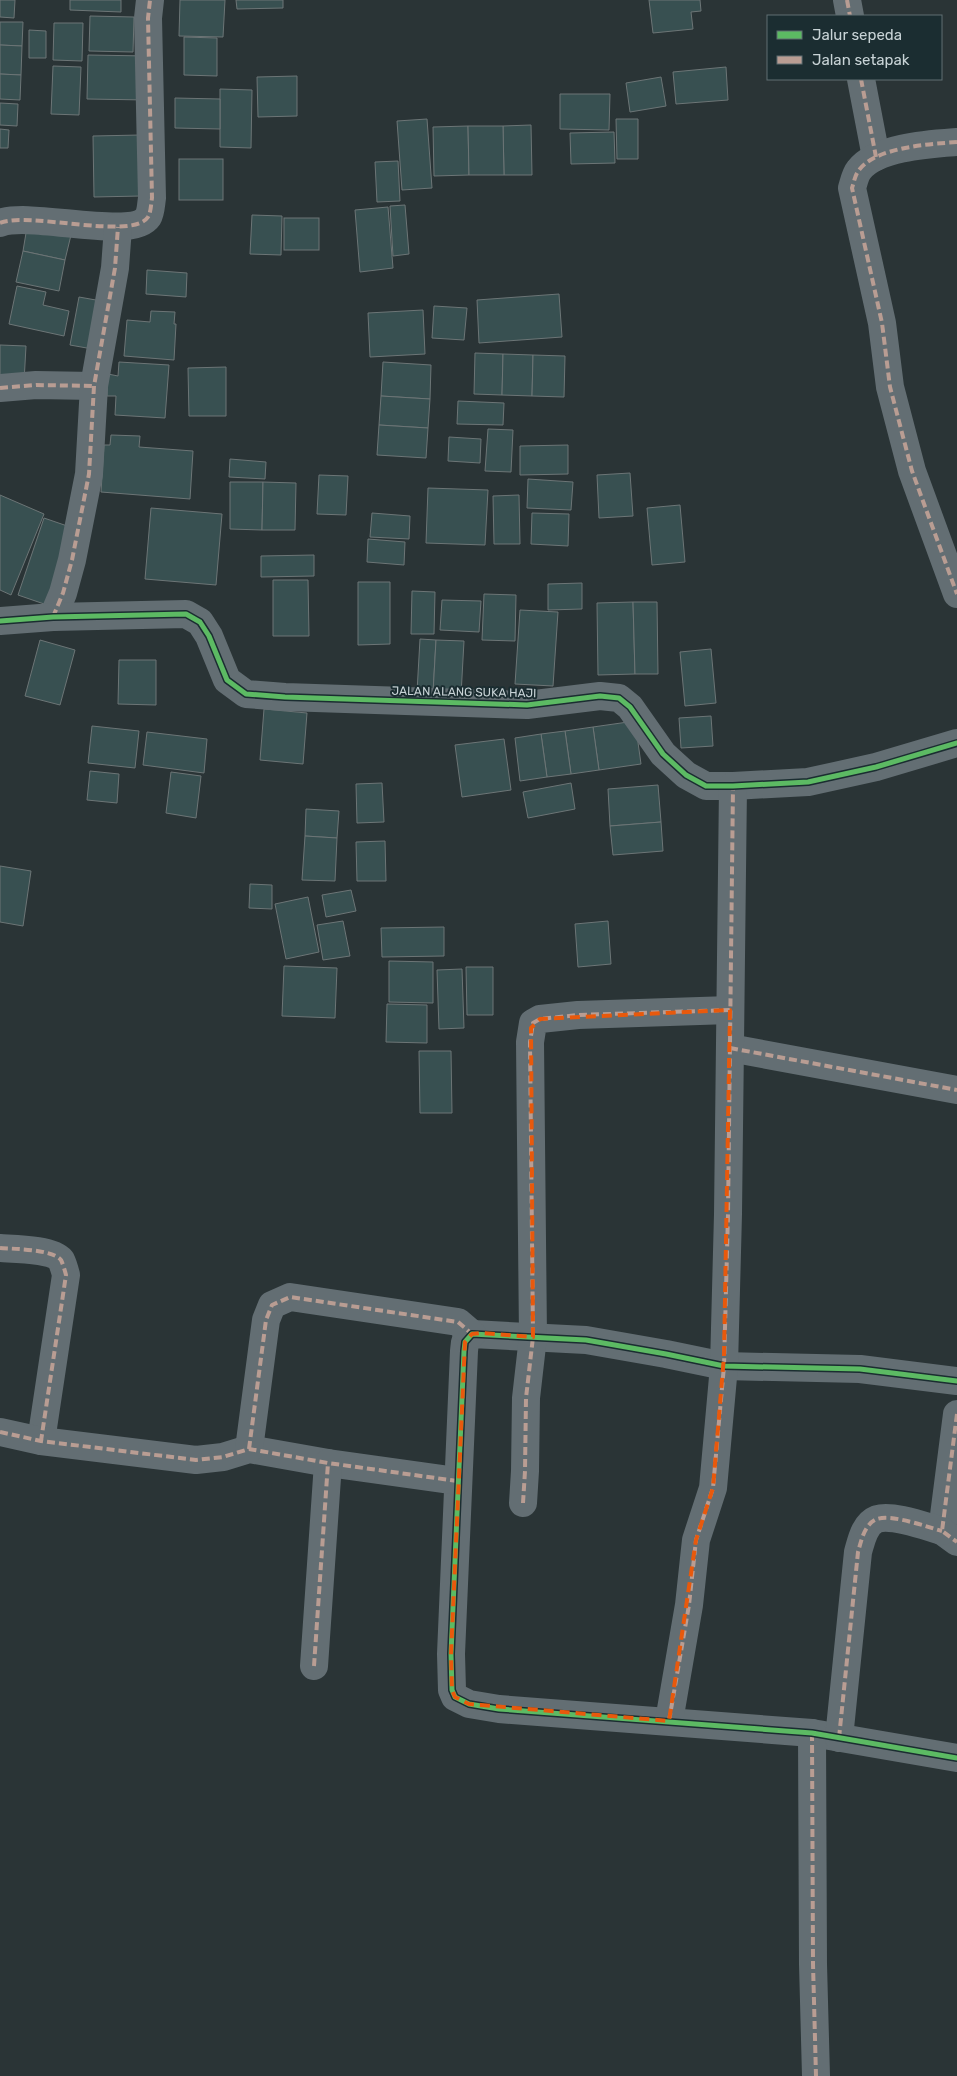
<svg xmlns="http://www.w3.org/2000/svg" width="957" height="2076" font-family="Rubik,sans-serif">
	<rect width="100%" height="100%" fill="#2a3436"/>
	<g fill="#385051" stroke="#6c7576">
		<path d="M 0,0 L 15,0 L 14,18 L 0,17 Z"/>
		<path d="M 70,0 L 121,0 L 121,12 L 70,10 Z"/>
		<path d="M 180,0 L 225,0 L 223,37 L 179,36 Z"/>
		<path d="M 236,0 L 283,0 L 283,8 L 237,9 Z"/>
		<path d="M 649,0 L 700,0 L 701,11 L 691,12 L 693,29 L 653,33 Z"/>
		<path d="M 90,16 L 134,17 L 133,52 L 89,51 Z"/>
		<path d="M 0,22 L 23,22 L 22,46 L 0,45 Z"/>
		<path d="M 54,23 L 83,23 L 82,61 L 53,60 Z"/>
		<path d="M 29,30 L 46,31 L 46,58 L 29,58 Z"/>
		<path d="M 184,37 L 217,38 L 217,76 L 184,75 Z"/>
		<path d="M 0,45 L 22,46 L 21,75 L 0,74 Z"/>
		<path d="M 88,55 L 148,56 L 147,100 L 87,99 Z"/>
		<path d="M 53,66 L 81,67 L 79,115 L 51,114 Z"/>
		<path d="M 726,67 L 728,100 L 676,104 L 673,72 Z"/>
		<path d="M 0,74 L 21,75 L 20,100 L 0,99 Z"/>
		<path d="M 297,76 L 297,116 L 258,117 L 257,77 Z"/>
		<path d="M 661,77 L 666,106 L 630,112 L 626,83 Z"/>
		<path d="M 220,89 L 252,90 L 251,148 L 220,147 Z"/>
		<path d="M 560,94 L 610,94 L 609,130 L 560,129 Z"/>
		<path d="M 175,98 L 220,99 L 220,129 L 175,128 Z"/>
		<path d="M 0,103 L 18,104 L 17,126 L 0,125 Z"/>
		<path d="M 427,119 L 432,188 L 402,190 L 397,121 Z"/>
		<path d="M 616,119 L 638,119 L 638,159 L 617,159 Z"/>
		<path d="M 531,125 L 532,175 L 504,175 L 503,126 Z"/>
		<path d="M 468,126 L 469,175 L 434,176 L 433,127 Z"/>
		<path d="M 468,126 L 503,126 L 504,175 L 469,175 Z"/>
		<path d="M 0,129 L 9,130 L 8,148 L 0,148 Z"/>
		<path d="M 614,132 L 615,163 L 571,164 L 570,133 Z"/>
		<path d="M 140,135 L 141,196 L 94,197 L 93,136 Z"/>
		<rect x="179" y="159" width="44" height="41"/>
		<path d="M 398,161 L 400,201 L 377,202 L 375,162 Z"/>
		<path d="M 405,205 L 409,254 L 393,256 L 390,206 Z"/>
		<path d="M 388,207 L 393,268 L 360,272 L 355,210 Z"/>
		<path d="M 252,215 L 282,216 L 281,255 L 250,254 Z"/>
		<rect x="284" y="218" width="35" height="32"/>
		<path d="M 27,227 L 71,235 L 65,260 L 23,251 Z"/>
		<path d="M 23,251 L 65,260 L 59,291 L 16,282 Z"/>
		<path d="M 147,270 L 187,273 L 186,297 L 146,294 Z"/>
		<path d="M 17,286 L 46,292 L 43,305 L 69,311 L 64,336 L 9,324 Z"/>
		<path d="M 559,294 L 562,337 L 479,343 L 477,300 Z"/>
		<path d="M 79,297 L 107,302 L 98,350 L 70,345 Z"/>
		<path d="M 434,306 L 467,308 L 464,340 L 432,338 Z"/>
		<path d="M 423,310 L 425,354 L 370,357 L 368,313 Z"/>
		<path d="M 151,311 L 175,312 L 174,324 L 176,324 L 174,360 L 124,356 L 127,320 L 150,322 Z"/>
		<path d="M 0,345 L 26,346 L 24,382 L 0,381 Z"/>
		<path d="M 475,353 L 503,354 L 502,395 L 474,394 Z"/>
		<path d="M 503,354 L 533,355 L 532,396 L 502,395 Z"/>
		<path d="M 533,355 L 565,356 L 564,397 L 532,396 Z"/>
		<path d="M 119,362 L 169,365 L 165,418 L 115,415 L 116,396 L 107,396 L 108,374 L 118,376 Z"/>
		<path d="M 383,362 L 431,365 L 430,399 L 381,396 Z"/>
		<path d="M 226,367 L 226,416 L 189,416 L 188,368 Z"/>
		<path d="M 381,396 L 430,399 L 428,428 L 379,425 Z"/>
		<path d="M 458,401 L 504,403 L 503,425 L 457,424 Z"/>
		<path d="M 379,425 L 428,428 L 426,458 L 377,455 Z"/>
		<path d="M 488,429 L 513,430 L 511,472 L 485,471 Z"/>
		<path d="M 111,435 L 140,436 L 139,447 L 193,451 L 190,499 L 101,492 L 104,445 L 110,445 Z"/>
		<path d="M 449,437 L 481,439 L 480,463 L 448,461 Z"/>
		<path d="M 568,445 L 568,474 L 520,475 L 520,446 Z"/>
		<path d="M 230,459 L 266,462 L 265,479 L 229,477 Z"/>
		<path d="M 630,473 L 633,516 L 599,518 L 597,475 Z"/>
		<path d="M 319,475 L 348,476 L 346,515 L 317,514 Z"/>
		<path d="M 528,479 L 573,482 L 571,510 L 527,508 Z"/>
		<path d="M 230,482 L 263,482 L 262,530 L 230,529 Z"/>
		<path d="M 263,482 L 296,483 L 295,530 L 262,530 Z"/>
		<path d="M 428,488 L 488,490 L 485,545 L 426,543 Z"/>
		<path d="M 0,495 L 44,514 L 11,595 L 0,590 Z"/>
		<path d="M 519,495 L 520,544 L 494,544 L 493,496 Z"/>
		<path d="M 680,505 L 685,562 L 652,565 L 647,508 Z"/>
		<path d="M 151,508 L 222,514 L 216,585 L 145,579 Z"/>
		<path d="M 372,513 L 410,516 L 409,539 L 370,537 Z"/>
		<path d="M 532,513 L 569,514 L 568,546 L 531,544 Z"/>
		<path d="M 44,518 L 76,529 L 50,606 L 18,595 Z"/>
		<path d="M 368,539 L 405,542 L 404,565 L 367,562 Z"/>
		<path d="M 314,555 L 314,576 L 261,577 L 261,556 Z"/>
		<path d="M 273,580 L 308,580 L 309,636 L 273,636 Z"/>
		<path d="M 358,582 L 390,582 L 390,644 L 358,645 Z"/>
		<path d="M 582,583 L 582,609 L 548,610 L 548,584 Z"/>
		<path d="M 412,591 L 435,592 L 434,634 L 411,634 Z"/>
		<path d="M 484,594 L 516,595 L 515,641 L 482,640 Z"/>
		<path d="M 442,600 L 481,601 L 479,632 L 440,630 Z"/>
		<path d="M 633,602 L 635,674 L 598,675 L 597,603 Z"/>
		<path d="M 633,602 L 657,602 L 658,674 L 635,674 Z"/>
		<path d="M 520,610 L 558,612 L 553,686 L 515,684 Z"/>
		<path d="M 420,639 L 436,640 L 433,693 L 417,692 Z"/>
		<path d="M 40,640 L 75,650 L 60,705 L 25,696 Z"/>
		<path d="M 436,640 L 464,641 L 461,695 L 433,693 Z"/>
		<path d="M 711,649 L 716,703 L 685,706 L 680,652 Z"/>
		<path d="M 119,660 L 156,660 L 156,705 L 118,704 Z"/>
		<path d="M 264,709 L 307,713 L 303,764 L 260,760 Z"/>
		<path d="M 711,716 L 713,746 L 681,748 L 679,718 Z"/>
		<path d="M 635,721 L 641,764 L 599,770 L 593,727 Z"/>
		<path d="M 92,726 L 139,731 L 135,768 L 88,763 Z"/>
		<path d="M 593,727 L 599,770 L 571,774 L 565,731 Z"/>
		<path d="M 565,731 L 571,774 L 547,777 L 541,734 Z"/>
		<path d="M 147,732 L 207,739 L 204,773 L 143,765 Z"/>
		<path d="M 541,734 L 547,777 L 520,781 L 515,738 Z"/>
		<path d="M 504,739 L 511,790 L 462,797 L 455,745 Z"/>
		<path d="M 90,771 L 119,774 L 117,803 L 87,800 Z"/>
		<path d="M 171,772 L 201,776 L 196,818 L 166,813 Z"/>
		<path d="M 382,783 L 384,822 L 357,823 L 356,784 Z"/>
		<path d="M 571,783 L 575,809 L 528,818 L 523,792 Z"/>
		<path d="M 658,785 L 661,822 L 610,826 L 608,789 Z"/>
		<path d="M 306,809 L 339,811 L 337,838 L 305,836 Z"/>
		<path d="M 661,822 L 663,851 L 613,855 L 610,826 Z"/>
		<path d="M 305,836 L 337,838 L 335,881 L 302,880 Z"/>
		<path d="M 385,841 L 386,881 L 357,881 L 356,842 Z"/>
		<path d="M 0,866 L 31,871 L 23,926 L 0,922 Z"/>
		<path d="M 250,884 L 272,885 L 272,909 L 249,908 Z"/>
		<path d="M 351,890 L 356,911 L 326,917 L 322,895 Z"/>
		<path d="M 308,897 L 319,952 L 286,959 L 275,904 Z"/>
		<path d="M 343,921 L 350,956 L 323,960 L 317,925 Z"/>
		<path d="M 608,921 L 611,964 L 578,967 L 575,924 Z"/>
		<path d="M 444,927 L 444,956 L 382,957 L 381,928 Z"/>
		<path d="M 389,961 L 433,962 L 433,1003 L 389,1002 Z"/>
		<path d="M 284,966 L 337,968 L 335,1018 L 282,1016 Z"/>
		<path d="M 466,967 L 493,967 L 493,1015 L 467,1015 Z"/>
		<path d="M 462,969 L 464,1028 L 439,1029 L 437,970 Z"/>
		<path d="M 387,1004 L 427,1005 L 427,1043 L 386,1042 Z"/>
		<path d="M 419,1051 L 451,1051 L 452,1113 L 420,1113 Z"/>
	</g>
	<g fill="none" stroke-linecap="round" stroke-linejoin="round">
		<g stroke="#636e73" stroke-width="28">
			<path d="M 847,0 L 850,16"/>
			<path d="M 861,79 L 876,157"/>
			<path d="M 957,142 C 930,144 876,147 859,170 C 855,175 854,182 852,188 L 882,323 L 890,387 L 912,471 L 957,594"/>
			<path d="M 0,223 C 30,211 132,241 148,217 C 151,212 151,204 152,198 L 148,18 L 150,0"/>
			<path d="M 0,388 L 36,385 L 94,386"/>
			<path d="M 53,617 L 63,593 L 72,560 L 89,474 L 94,386 L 115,268 L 118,227"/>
			<path d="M 0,621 L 53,617 L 186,614 L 200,622 L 209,636 L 227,680 L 246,694 L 285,697 L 527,705 L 600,696 L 619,698 L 630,707 L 663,754 L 686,775 L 706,786 L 733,786 L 808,782 L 876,767 L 957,743"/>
			<path d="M 730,1048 L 957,1090"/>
			<path d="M 0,1248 C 14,1249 52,1249 61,1260 C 63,1264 65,1271 66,1275 L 41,1441"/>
			<path d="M 957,1381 L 860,1369 L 724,1366 L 666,1354 L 586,1340 L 472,1334 L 465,1342 L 464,1351 L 451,1654 L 452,1690 L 455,1697 L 469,1704 L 499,1709 L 812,1733 L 957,1758"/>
			<path d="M 957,1414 L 942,1531 L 957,1542"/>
			<path d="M 0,1432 L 41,1441 L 196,1460 L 223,1457 L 249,1449 L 328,1463 L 457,1481"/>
			<path d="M 249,1449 L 266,1320 L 272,1305 L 290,1297 L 458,1322 L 472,1334"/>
			<path d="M 523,1503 L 525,1471 L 526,1398 L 533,1337 L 530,1042 L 533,1023 L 540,1019 L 578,1015 L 730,1010"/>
			<path d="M 314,1666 L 328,1463"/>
			<path d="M 669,1721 L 689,1605 L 696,1540 L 713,1488 L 724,1366 L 728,1214 L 733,786"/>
			<path d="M 812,1733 L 813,1964 L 816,2076"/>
			<path d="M 839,1738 L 858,1552 C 861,1542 864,1524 877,1519 C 893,1514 927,1527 942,1531"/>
		</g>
		<g stroke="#b99d93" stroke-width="4" stroke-dasharray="8 4" stroke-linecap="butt">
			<path d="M 847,0 L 850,16"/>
			<path d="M 861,79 L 876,157"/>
			<path d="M 957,142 C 930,144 876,147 859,170 C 855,175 854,182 852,188 L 882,323 L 890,387 L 912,471 L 957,594"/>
			<path d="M 0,223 C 30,211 132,241 148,217 C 151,212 151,204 152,198 L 148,18 L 150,0"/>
			<path d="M 0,388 L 36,385 L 94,386"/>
			<path d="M 53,617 L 63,593 L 72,560 L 89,474 L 94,386 L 115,268 L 118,227"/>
			<path d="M 730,1048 L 957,1090"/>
			<path d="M 0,1248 C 14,1249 52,1249 61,1260 C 63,1264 65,1271 66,1275 L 41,1441"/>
			<path d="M 957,1414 L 942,1531 L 957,1542"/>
			<path d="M 0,1432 L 41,1441 L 196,1460 L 223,1457 L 249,1449 L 328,1463 L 457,1481"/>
			<path d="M 249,1449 L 266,1320 L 272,1305 L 290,1297 L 458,1322 L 472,1334"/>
			<path d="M 523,1503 L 525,1471 L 526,1398 L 533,1337 L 530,1042 L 533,1023 L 540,1019 L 578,1015 L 730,1010"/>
			<path d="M 314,1666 L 328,1463"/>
			<path d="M 669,1721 L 689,1605 L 696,1540 L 713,1488 L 724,1366 L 728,1214 L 733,786"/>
			<path d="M 812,1733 L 813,1964 L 816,2076"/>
			<path d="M 839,1738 L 858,1552 C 861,1542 864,1524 877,1519 C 893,1514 927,1527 942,1531"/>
		</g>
		<g stroke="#1b2d31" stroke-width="8">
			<g id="cycleway">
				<path d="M 0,621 L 53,617 L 186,614 L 200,622 L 209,636 L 227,680 L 246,694 L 285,697 L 527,705 L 600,696 L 619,698 L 630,707 L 663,754 L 686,775 L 706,786 L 733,786 L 808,782 L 876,767 L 957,743"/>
				<path d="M 957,1381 L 860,1369 L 724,1366 L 666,1354 L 586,1340 L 472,1334 L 465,1342 L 464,1351 L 451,1654 L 452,1690 L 455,1697 L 469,1704 L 499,1709 L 812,1733 L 957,1758"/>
			</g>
		</g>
		<use href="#cycleway" stroke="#5cba63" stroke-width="5"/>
	</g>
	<path fill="none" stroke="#e8590c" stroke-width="4" stroke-dasharray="10 6" stroke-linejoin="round" d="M 730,1010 L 724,1356 L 713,1488 L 696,1540 L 669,1721 L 469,1704 L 455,1697 L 452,1690 L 451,1654 L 465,1342 L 472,1334 L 482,1333 L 533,1337 L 531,1028 L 540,1019 Z"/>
	<g text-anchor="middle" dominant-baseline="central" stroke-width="4" stroke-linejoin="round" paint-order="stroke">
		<g font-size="12" fill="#c8d3d6" stroke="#1b2d31">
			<text transform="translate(464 692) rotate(1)">JALAN ALANG SUKA HAJI</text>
		</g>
	</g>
	<rect x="767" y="15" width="175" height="65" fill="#1b2d31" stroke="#606f73"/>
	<rect x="777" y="31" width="25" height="8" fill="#5cba63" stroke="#606f73"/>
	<text x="812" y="40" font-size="15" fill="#c8d3d6">Jalur sepeda</text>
	<rect x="777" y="56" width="25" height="8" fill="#b99d93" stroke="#606f73"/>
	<text x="812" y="65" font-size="15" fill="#c8d3d6">Jalan setapak</text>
</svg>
